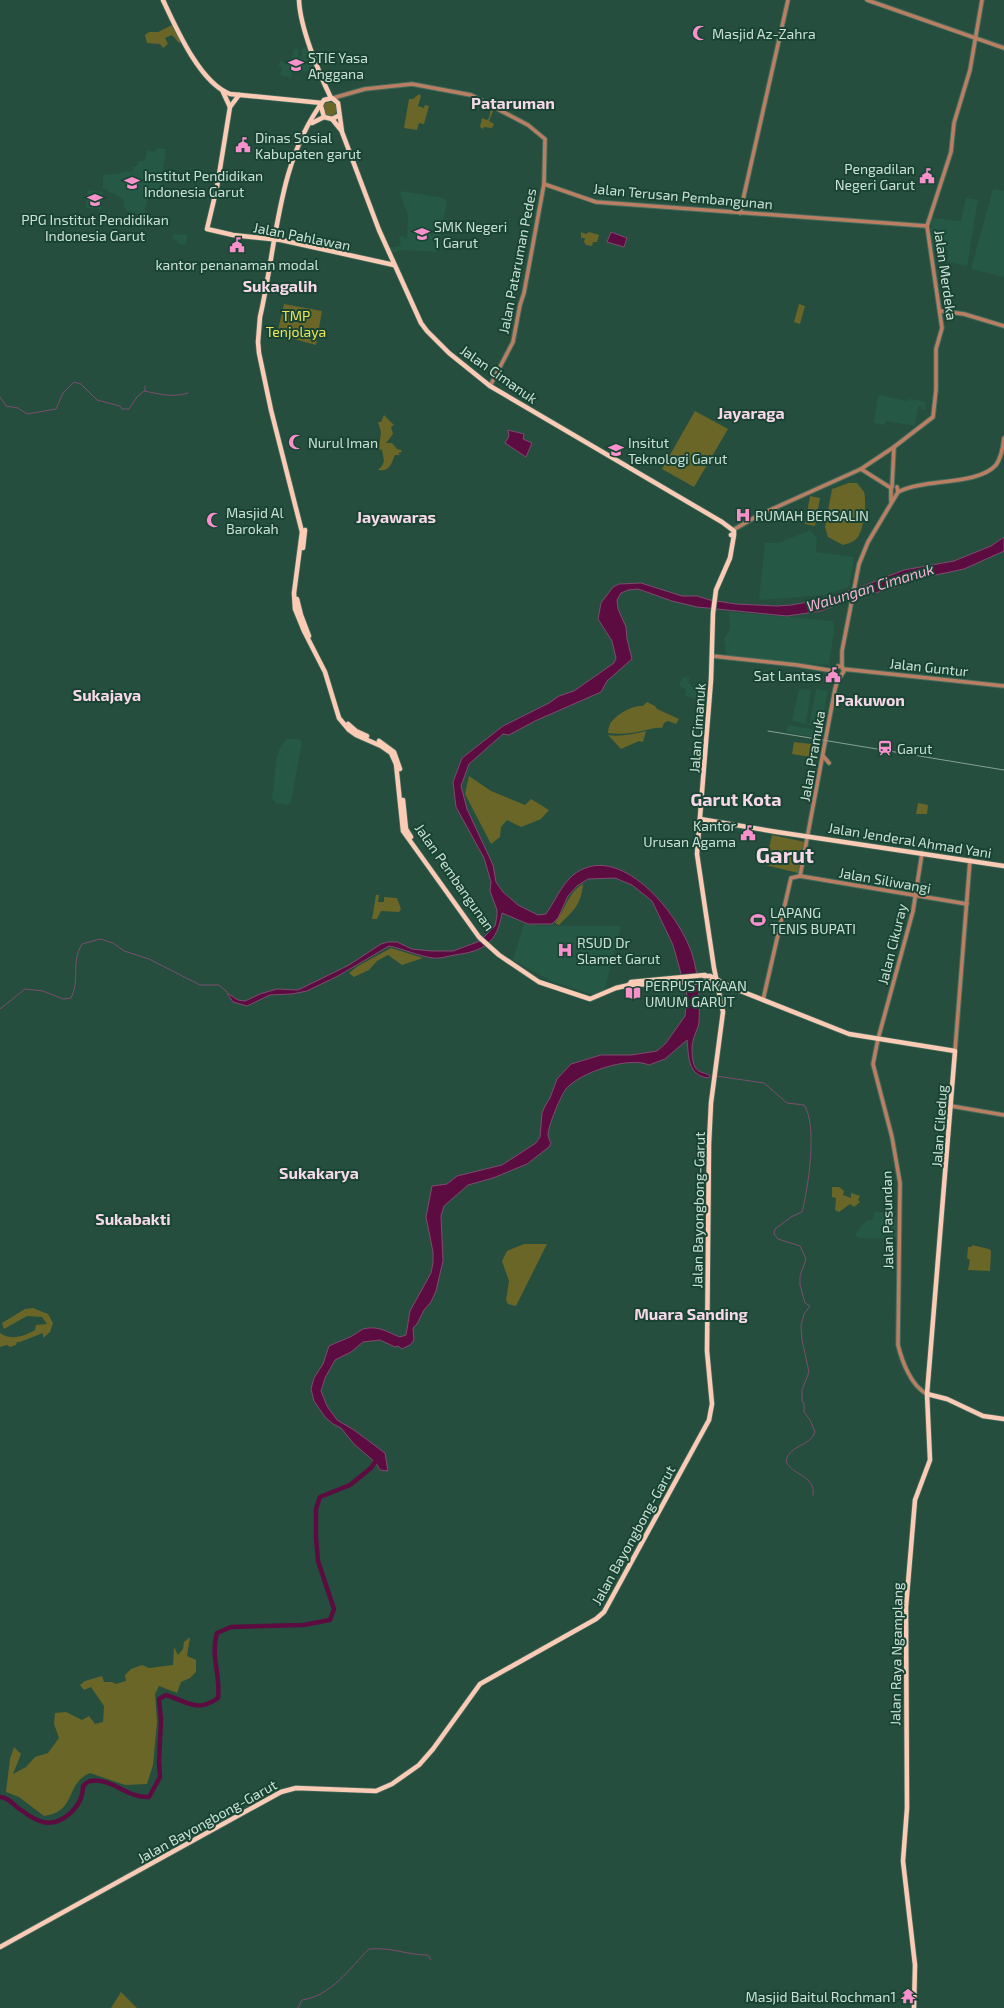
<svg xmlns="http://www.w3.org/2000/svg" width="1004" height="2008" font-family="'Exo 2',sans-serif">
	<rect width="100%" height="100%" fill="#254e3e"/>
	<g fill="#255945">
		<path d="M 307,47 L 313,69 L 303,72 L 300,68 L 292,71 L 291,78 L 280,75 L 282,68 L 278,67 L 280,61 L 290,63 L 294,49 L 298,49 L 298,58 L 302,55 L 301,49 Z"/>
		<path d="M 158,148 L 166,149 L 160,192 L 149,191 L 144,216 L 128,211 L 124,207 L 124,200 L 103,188 L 103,175 L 123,173 L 125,171 L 132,172 L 133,167 L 136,167 L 139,161 L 145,161 L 147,150 L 154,152 Z"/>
		<path d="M 993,189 L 1004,191 L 1004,277 L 971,269 Z"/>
		<path d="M 88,190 L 103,192 L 101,209 L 86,208 Z"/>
		<path d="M 401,191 L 443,198 L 447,201 L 437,252 L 404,250 L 391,253 L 388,248 L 401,246 L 399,237 L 401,236 L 407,238 L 408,215 L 400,195 Z"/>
		<path d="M 966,198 L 978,200 L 967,266 L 948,262 L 948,249 L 932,247 L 930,237 L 932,218 L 961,221 Z"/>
		<path d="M 173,234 L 187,235 L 186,245 L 178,244 L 178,241 L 172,239 Z"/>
		<path d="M 878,395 L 908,401 L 908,399 L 922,401 L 926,403 L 925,410 L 921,409 L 921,406 L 918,406 L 915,426 L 886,421 L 885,425 L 874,423 Z"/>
		<path d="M 810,530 L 817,538 L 816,552 L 854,557 L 849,587 L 825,595 L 759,600 L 765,543 L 779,543 Z"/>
		<path d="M 729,612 L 834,621 L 833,630 L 834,631 L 829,665 L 727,657 L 724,639 L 730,629 Z"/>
		<path d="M 687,676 L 690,677 L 688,683 L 691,684 L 691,687 L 700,689 L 698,699 L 685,696 L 686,690 L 680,686 L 680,682 L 683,677 L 687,678 Z"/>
		<path d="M 799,689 L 811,690 L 806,724 L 792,721 Z"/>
		<path d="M 816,689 L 828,691 L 821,727 L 809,725 Z"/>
		<path d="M 788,725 L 823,731 L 821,738 L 786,732 Z"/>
		<path d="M 286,739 L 299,739 L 302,742 L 291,802 L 287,805 L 276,803 L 272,799 L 277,756 L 279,750 Z"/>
		<path d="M 524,924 L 543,926 L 621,926 L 605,989 L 594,995 L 551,981 L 513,960 Z"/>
		<path d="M 875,1212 L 892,1213 L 896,1217 L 897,1235 L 894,1239 L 861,1238 L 855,1236 L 861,1226 L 868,1220 L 872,1220 Z"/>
	</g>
	<g fill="#6a6628">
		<path d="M 172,25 L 181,42 L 179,43 L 172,35 L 165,38 L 168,44 L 163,48 L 160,44 L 147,43 L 145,35 L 149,32 L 158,32 Z"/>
		<path d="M 419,94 L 421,96 L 418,106 L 424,108 L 425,105 L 429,106 L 424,124 L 419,123 L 417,130 L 404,128 L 409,99 L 413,99 Z"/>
		<circle cx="330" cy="109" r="7"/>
		<path d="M 489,104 L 494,109 L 489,121 L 494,124 L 492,128 L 484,127 L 483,129 L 480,127 L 482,118 L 487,120 L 489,118 L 491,109 L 487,107 Z"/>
		<path d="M 581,232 L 586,234 L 589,232 L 599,235 L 597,242 L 593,242 L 592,246 L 586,245 L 584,242 L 585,238 L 581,238 Z"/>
		<path d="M 284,304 L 322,311 L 316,345 L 279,335 L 278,330 Z"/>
		<path d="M 799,304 L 805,306 L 800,324 L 794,322 Z"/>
		<path d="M 695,411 L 728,429 L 694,487 L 662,469 Z"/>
		<path d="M 384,415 L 394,425 L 391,427 L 393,434 L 386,443 L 392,443 L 397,449 L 401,450 L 402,452 L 398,453 L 400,455 L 395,455 C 391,464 390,472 378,470 L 382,466 L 384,461 L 382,450 L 379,449 L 381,432 L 378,422 L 381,422 Z"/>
		<path d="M 849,483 L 857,483 L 864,492 C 867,501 864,531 857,538 C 854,542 847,544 843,545 L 828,537 L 825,527 L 832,489 Z"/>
		<path d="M 810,496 L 820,498 L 815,526 L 805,524 Z"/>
		<path d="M 647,702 L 655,706 L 657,709 L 679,719 L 676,724 L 668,721 L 664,723 L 662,728 C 656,727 652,729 646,730 C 634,733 620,735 608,733 C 608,731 609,726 610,724 C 616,714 633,705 643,706 Z"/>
		<path d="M 646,731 L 643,742 L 639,741 L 621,749 L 608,735 C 620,737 633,734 646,731 Z"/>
		<path d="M 794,742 L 819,745 L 817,758 L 792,754 Z"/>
		<path d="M 469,776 L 491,791 L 525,805 L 531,799 L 549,810 L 541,819 L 521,827 L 507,820 L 501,827 L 500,837 L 491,844 L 465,794 Z"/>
		<path d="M 918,803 L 928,805 L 927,814 L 916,814 Z"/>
		<path d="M 772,835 L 805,842 L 798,873 L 765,865 Z"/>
		<path d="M 583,884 C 581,905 574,910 559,925 L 555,923 C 565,910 568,893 583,884 Z"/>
		<path d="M 376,895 L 379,895 L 378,902 L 384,902 L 384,897 L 397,898 L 401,909 L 399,912 L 381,911 L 377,919 L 372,919 Z"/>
		<path d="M 391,948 L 423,958 L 402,965 L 388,955 L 377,961 L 369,970 L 354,977 L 349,973 L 358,966 Z"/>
		<path d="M 832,1187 L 839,1187 L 844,1191 L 843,1195 L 851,1198 L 851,1193 L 860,1196 L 858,1200 L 860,1202 L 854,1207 L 850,1204 L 839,1212 L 835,1210 L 836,1198 L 832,1197 Z"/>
		<path d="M 524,1244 L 547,1244 L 516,1306 L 508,1304 L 506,1300 L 509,1281 L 502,1261 L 507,1251 Z"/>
		<path d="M 972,1245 L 989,1249 L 991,1251 L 990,1271 L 968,1270 L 970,1260 L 967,1258 L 968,1247 L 972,1247 Z"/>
		<path d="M 33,1308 L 48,1314 L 53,1323 L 50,1332 L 43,1338 L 43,1333 L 20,1342 L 17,1342 L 16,1345 L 10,1347 L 7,1345 L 0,1347 L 0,1333 C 12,1341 24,1336 35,1330 L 36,1325 L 47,1324 L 42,1317 L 27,1316 L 4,1329 L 2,1323 L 25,1309 Z"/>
		<path d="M 190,1637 L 187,1656 L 196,1660 L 196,1672 L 190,1678 L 181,1682 L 177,1693 L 159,1686 L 155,1694 L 157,1722 L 153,1765 L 147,1784 L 125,1785 L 90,1773 C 64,1784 78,1811 44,1816 L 19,1797 L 6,1792 L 10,1759 L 14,1747 L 21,1754 L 13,1774 L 26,1767 L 35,1757 L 48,1753 L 59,1738 L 54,1724 L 55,1713 L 66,1712 L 82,1720 L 89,1716 L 95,1724 L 103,1722 L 104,1706 L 91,1687 L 84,1690 L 80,1685 L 85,1681 L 102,1676 L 104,1682 L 112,1682 L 116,1684 L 126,1681 L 125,1675 L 131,1669 L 142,1665 L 149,1668 L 173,1665 L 174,1647 L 178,1655 L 183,1649 L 184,1642 Z"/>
		<path d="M 121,1992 L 137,2008 L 111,2008 Z"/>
	</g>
	<g fill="#5d0c42" stroke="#7e4c6e">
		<path d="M 611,232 L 627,238 L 624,247 L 607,242 Z"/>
		<path d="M 508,430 L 524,434 L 523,439 L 532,443 L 526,457 L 505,443 L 509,436 Z"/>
		<path d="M 1004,537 L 1004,551 L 964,569 L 907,581 L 896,587 L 843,602 L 821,611 L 787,616 L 697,607 L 672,601 L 638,589 L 628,590 L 621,593 L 617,600 L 618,609 L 626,627 L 627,639 L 632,659 L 607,681 L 601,692 L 535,721 L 509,735 L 503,734 L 469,764 L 461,786 L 467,809 L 493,865 L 496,882 L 503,892 L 518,905 L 538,915 L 546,914 C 555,901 561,886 572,876 C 618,837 680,915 692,954 C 699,976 700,1000 699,1023 C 698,1029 694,1035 693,1041 C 691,1047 692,1061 695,1067 C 699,1074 706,1072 710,1076 L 708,1078 C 687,1075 689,1056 687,1040 L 665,1059 L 649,1065 C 630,1056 580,1072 566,1089 C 561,1095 548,1126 548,1135 C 548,1137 550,1141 551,1143 L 549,1147 L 527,1164 L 493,1178 L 468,1185 L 444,1206 L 441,1216 L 443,1261 L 436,1291 L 431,1302 L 424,1310 L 417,1324 L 413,1328 L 414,1340 L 410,1345 L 402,1349 L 398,1346 L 395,1347 L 380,1340 L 363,1342 L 351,1352 L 335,1360 L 325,1378 L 321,1391 L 327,1406 L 337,1420 L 354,1430 L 385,1453 L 388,1471 L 380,1470 L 376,1463 L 354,1444 L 341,1428 L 333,1424 L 325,1417 L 314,1401 L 311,1389 L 314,1378 L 323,1364 L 329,1346 C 337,1342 344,1340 352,1336 C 356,1334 359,1331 363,1329 C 378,1325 387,1332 400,1337 L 406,1335 L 410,1311 L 431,1273 L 433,1263 L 433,1252 L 426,1217 L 432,1186 L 447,1184 L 457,1176 L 502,1165 L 536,1143 L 540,1137 L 542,1113 L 545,1106 L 550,1098 L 557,1079 L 571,1064 L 601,1055 L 631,1055 L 657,1051 L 666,1043 L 685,1016 L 687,995 L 673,945 L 652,901 L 632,885 L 615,878 L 588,879 L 577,886 L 568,896 L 558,918 L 552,924 L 528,924 L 502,913 C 497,943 484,951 455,955 C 448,956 440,959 433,958 C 418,956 404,949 389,946 L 338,976 L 307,991 L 292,994 L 270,995 L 247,1006 L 233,1002 L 227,993 L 238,1000 L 245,1001 L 260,994 L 277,989 L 298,990 L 349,965 L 381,944 L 388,942 L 397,942 L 412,949 L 431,951 L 453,951 L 480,941 L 495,926 L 497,916 L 497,910 L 490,891 L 491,882 L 484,858 L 456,807 L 453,782 L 462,758 L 503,726 L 549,703 L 559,696 L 574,691 L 614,663 L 616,658 L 612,641 L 598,619 L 601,603 L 613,587 L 619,584 L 641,583 L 682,596 L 697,596 L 710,600 L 736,604 L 777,606 L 791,605 L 820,600 L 858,588 L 904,570 L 954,561 L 991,546 Z"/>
	</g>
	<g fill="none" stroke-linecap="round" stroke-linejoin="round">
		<g stroke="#7e4c6e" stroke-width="1">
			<path d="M 145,391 L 145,386"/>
			<path d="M 0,397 L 6,406 L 18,408 L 27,414 L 56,409 L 63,393 L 74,382 L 81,384 L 97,400 L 120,406 L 122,409 L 129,409 L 137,397 L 144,391 C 159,394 173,398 188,393"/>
			<path d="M 0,1009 L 25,989 L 43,991 L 63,999 L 71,998 C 81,976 70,965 82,944 L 100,939 L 113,943 L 124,951 L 149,959 L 200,985 L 219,985 L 227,992"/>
			<path d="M 716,1076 L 764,1083 L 787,1103 L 804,1105 C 818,1125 808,1189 802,1212 L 791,1217 L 775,1229 L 774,1234 L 778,1239 L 800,1246 L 806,1259 L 800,1276 L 800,1285 L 805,1303 L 810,1306 L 804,1314 L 801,1326 L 802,1340 L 809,1372 L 802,1390 L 802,1401 L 804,1403 L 804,1412 L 810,1420 L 815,1432 C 811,1446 789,1445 786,1461 C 791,1475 816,1475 813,1495"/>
			<path d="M 298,2008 L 302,2000 C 331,1996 350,1968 369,1949 C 393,1947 406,1955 428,1955 L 431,1960"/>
		</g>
		<path stroke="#5d0c42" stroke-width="4.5" d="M 0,1797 C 9,1797 14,1806 21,1810 C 37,1822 51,1829 68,1815 C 78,1807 83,1798 83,1786 C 85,1784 88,1781 91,1781 C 110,1777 129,1799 149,1797 L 160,1777 L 159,1761 L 161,1720 L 159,1699 L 166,1695 C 188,1702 197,1713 218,1698 C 221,1676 210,1655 217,1633 L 231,1627 L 303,1625 L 330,1620 L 334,1609 L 318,1561 L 316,1538 L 316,1509 L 320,1497 L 350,1485 L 371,1468 L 377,1459"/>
		<g stroke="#466b5c" stroke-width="5.5">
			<g id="minor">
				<path d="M 867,0 L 1004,48"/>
				<path d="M 333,98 L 365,89 L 412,84 L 471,95 L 528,125 L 545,139 L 544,184 L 524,293 L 520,305 L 513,342 L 490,386"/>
				<path d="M 544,184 L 596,202 L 927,226"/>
				<path d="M 740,213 L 788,0"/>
				<path d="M 941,311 L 964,314 L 1004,326"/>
				<path d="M 861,469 L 891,488"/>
				<path d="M 892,487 L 894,447"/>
				<path d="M 898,492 C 925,478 977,486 996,465 C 1001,458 1003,447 1004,438"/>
				<path d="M 891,501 L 891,488"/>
				<path d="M 733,530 L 759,515 L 861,469 L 894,447 L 933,417 L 936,390 L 936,349 L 942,328 L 927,226 L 951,152 L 954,123 L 970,70 L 982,0"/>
				<path d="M 712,656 L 797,665 L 834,671"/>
				<path d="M 842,667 L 842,651 L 859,564 L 868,542 L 898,492 L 897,487"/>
				<path d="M 843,669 L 1004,686"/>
				<path d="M 823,756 L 829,763"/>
				<path d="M 922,853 L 913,911 L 878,1039 L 873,1064 L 892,1137 L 900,1183 L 898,1345 C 902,1361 911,1386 927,1394"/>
				<path d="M 800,876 L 835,689 L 837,682 L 844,671 L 842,667 L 838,666"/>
				<path d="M 763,1000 L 791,878 L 800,876 L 967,904"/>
				<path d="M 955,1051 L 970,860"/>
				<path d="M 951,1106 L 1004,1115"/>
			</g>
		</g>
		<g stroke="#466b5c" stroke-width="6">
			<g id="major">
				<path d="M 163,0 C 176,28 200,83 230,94 L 322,103"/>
				<path d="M 299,0 C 300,28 319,73 331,98"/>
				<path d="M 223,92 L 230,107"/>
				<path d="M 239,95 L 230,107 L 217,187 L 207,229 L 233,235 L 281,240 L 394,265"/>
				<path d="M 321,106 L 324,117 L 332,119 L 338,116"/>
				<path d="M 332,119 L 341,130"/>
				<path d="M 312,123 L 324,117"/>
				<path d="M 303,548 L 305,530"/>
				<path d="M 297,599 L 301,615 L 309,636"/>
				<path d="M 348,724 L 356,731 L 367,736"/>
				<path d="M 379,741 L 394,752 L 400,769"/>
				<path d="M 403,800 L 406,829 L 411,837"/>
				<path d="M 700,819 L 777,832 L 1004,866"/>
				<path d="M 704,976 L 710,976 L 733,988 L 849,1034 L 955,1051 L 927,1394 L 930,1460 L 915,1500 L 906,1607 L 907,1808 L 903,1861 L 915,1965 L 914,2008"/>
				<path d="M 717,981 L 629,985 L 616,988 L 590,999 L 539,982 L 499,955 L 479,937 L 403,831 L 396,764 L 391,753 L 381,746 L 356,735 L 349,730 L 339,718 L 325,672 L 304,631 L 295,609 L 294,593 L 302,532 L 271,410 L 259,353 L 258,342 L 260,317 C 277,244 277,162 324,100 L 332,98 L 338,103 L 342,132 L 379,230 L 421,323 L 427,331 L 449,353 L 490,386 L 722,522 L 734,531 L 734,534 L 731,535"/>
				<path d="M 629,985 L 631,982 L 705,975"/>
				<path d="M 927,1394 L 947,1399 L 983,1416 L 1004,1419"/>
				<path d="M 0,1947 L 281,1792 L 296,1788 L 376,1791 L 392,1784 L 419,1765 L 433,1749 L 480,1684 L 596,1619 L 604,1612 L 709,1420 L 712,1404 L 707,1351 L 709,1144 L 711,1103 L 723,1012 L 714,968 L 697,854 L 711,680 L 713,613 L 716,590 L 730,558 L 734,535"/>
			</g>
		</g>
		<use href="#minor" stroke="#ba7f63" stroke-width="3.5"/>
		<use href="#major" stroke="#fbcbb5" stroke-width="4.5"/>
		<path stroke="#84a296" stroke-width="1" d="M 768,731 L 1004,770"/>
	</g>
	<defs>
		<g id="mosque-bare" transform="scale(1.2)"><path d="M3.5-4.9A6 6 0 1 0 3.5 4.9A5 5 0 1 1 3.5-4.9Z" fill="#f890cc" stroke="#194433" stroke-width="2.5" paint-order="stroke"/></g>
		<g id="university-bare" transform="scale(1.2)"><path d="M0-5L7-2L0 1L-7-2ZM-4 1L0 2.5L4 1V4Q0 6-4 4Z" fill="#f890cc" stroke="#194433" stroke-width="2.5" paint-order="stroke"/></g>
		<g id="civic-bare" transform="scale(1.2)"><path d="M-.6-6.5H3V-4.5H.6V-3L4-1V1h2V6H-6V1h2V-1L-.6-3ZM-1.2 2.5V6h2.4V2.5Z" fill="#f890cc" stroke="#194433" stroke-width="2.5" paint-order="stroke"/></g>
		<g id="school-bare" transform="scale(1.2)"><path d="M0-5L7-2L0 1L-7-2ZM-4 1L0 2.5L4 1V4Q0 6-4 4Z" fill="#f890cc" stroke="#194433" stroke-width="2.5" paint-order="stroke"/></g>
		<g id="hospital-bare" transform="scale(1.2)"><path d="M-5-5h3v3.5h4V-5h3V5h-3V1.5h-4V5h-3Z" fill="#f890cc" stroke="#194433" stroke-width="2.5" paint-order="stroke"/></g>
		<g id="station-bare" transform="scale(1.2)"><path d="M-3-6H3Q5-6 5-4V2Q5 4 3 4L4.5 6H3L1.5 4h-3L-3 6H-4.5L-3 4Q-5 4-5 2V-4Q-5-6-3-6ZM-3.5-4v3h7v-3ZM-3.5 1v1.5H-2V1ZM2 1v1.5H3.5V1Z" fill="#f890cc" stroke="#194433" stroke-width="2.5" paint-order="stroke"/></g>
		<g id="stadium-bare" transform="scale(1.2)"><path d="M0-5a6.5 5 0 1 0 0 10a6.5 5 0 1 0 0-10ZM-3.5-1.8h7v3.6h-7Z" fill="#f890cc" stroke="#194433" stroke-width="2.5" paint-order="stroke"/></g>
		<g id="library-bare" transform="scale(1.2)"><path d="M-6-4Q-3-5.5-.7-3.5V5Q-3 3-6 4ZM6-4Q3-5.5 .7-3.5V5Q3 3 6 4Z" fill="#f890cc" stroke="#194433" stroke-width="2.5" paint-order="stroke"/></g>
		<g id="temple-bare" transform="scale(1.2)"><path d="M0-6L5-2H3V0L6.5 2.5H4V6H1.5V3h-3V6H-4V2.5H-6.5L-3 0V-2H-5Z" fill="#f890cc" stroke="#194433" stroke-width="2.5" paint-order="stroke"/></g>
	</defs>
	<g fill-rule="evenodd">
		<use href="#mosque-bare" x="700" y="33"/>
		<use href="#university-bare" x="296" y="65"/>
		<use href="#civic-bare" x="243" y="145"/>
		<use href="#civic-bare" x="927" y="176"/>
		<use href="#university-bare" x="132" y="183"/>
		<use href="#university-bare" x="95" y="200"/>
		<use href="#school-bare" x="422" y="234"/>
		<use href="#civic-bare" x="237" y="245"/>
		<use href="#mosque-bare" x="296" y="442"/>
		<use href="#university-bare" x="616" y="450"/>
		<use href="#hospital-bare" x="743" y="515"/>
		<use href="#mosque-bare" x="214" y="520"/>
		<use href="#civic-bare" x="833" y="675"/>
		<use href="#station-bare" x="885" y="748"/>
		<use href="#civic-bare" x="748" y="833"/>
		<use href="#stadium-bare" x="758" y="920"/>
		<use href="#hospital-bare" x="565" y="950"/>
		<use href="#library-bare" x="633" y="993"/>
		<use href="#temple-bare" x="908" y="1996"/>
	</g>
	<g text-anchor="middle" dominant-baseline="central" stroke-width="4" stroke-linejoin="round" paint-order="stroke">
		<g font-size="14" fill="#cae0d6" stroke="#194433" text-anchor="start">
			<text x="712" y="33">Masjid Az-Zahra</text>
			<text x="308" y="57">STIE Yasa<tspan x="308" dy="16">Anggana</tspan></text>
			<text x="255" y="137">Dinas Sosial<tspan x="255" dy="16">Kabupaten garut</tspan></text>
			<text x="915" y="168" text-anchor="end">Pengadilan<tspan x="915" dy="16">Negeri Garut</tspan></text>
			<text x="144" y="175">Institut Pendidikan<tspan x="144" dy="16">Indonesia Garut</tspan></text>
			<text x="95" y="219" text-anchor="middle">PPG Institut Pendidikan<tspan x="95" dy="16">Indonesia Garut</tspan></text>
			<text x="434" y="226">SMK Negeri<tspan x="434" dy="16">1 Garut</tspan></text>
			<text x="237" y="264" text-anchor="middle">kantor penanaman modal</text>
			<text x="308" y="442">Nurul Iman</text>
			<text x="628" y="442">Insitut<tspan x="628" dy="16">Teknologi Garut</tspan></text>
			<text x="226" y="512">Masjid Al<tspan x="226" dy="16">Barokah</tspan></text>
			<text x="755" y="515">RUMAH BERSALIN</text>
			<text x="821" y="675" text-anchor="end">Sat Lantas</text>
			<text x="897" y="748">Garut</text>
			<text x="736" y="825" text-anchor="end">Kantor<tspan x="736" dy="16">Urusan Agama</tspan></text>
			<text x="770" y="912">LAPANG<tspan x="770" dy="16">TENIS BUPATI</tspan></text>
			<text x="577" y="942">RSUD Dr<tspan x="577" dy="16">Slamet Garut</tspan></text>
			<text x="645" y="985">PERPUSTAKAAN<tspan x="645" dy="16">UMUM GARUT</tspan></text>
			<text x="896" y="1996" text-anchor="end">Masjid Baitul Rochman1</text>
		</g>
		<g font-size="14" fill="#cae0d6" stroke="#194433">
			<text transform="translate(683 196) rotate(5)">Jalan Terusan Pembangunan</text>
			<text transform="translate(302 236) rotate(11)">Jalan Pahlawan</text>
			<text transform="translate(517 261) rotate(-79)">Jalan Pataruman Pedes</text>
			<text transform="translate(946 275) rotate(82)">Jalan Merdeka</text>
			<text transform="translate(499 374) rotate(35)">Jalan Cimanuk</text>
			<text transform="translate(929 667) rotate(6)">Jalan Guntur</text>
			<text transform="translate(697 728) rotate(-86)">Jalan Cimanuk</text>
			<text transform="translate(812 756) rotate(-80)">Jalan Pramuka</text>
			<text transform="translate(910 840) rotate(9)">Jalan Jenderal Ahmad Yani</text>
			<text transform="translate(455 877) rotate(55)">Jalan Pembangunan</text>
			<text transform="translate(885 880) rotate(10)">Jalan Siliwangi</text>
			<text transform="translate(892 944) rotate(-76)">Jalan Cikuray</text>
			<text transform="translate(939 1126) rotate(-86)">Jalan Ciledug</text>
			<text transform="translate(698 1210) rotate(-89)">Jalan Bayongbong-Garut</text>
			<text transform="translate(887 1220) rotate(-91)">Jalan Pasundan</text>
			<text transform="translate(633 1535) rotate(-61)">Jalan Bayongbong-Garut</text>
			<text transform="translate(896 1654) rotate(-89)">Jalan Raya Ngamplang</text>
			<text transform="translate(207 1821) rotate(-29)">Jalan Bayongbong-Garut</text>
		</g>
		<g font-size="14" fill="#ece35a" stroke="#194433">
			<text x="296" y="315">TMP<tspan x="296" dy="16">Tenjolaya</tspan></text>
		</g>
		<g font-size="15" font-style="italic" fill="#f7b2d7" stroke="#194433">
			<text transform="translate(870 587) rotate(-17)">Walungan Cimanuk</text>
		</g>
		<g font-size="16" font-weight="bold" fill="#f7d8e8" stroke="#194433">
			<text x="513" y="102">Pataruman</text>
			<text x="280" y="285">Sukagalih</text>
			<text x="751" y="412">Jayaraga</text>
			<text x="396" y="516">Jayawaras</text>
			<text x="107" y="694">Sukajaya</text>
			<text x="870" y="699">Pakuwon</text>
			<text x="319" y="1172">Sukakarya</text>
			<text x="133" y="1218">Sukabakti</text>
			<text x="691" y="1313">Muara Sanding</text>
		</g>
		<g font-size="18" font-weight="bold" fill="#f7d8e8" stroke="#194433">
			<text x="736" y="799">Garut Kota</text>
		</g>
		<g font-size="22" font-weight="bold" fill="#f7d8e8" stroke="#194433">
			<text x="785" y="854">Garut</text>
		</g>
	</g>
</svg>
